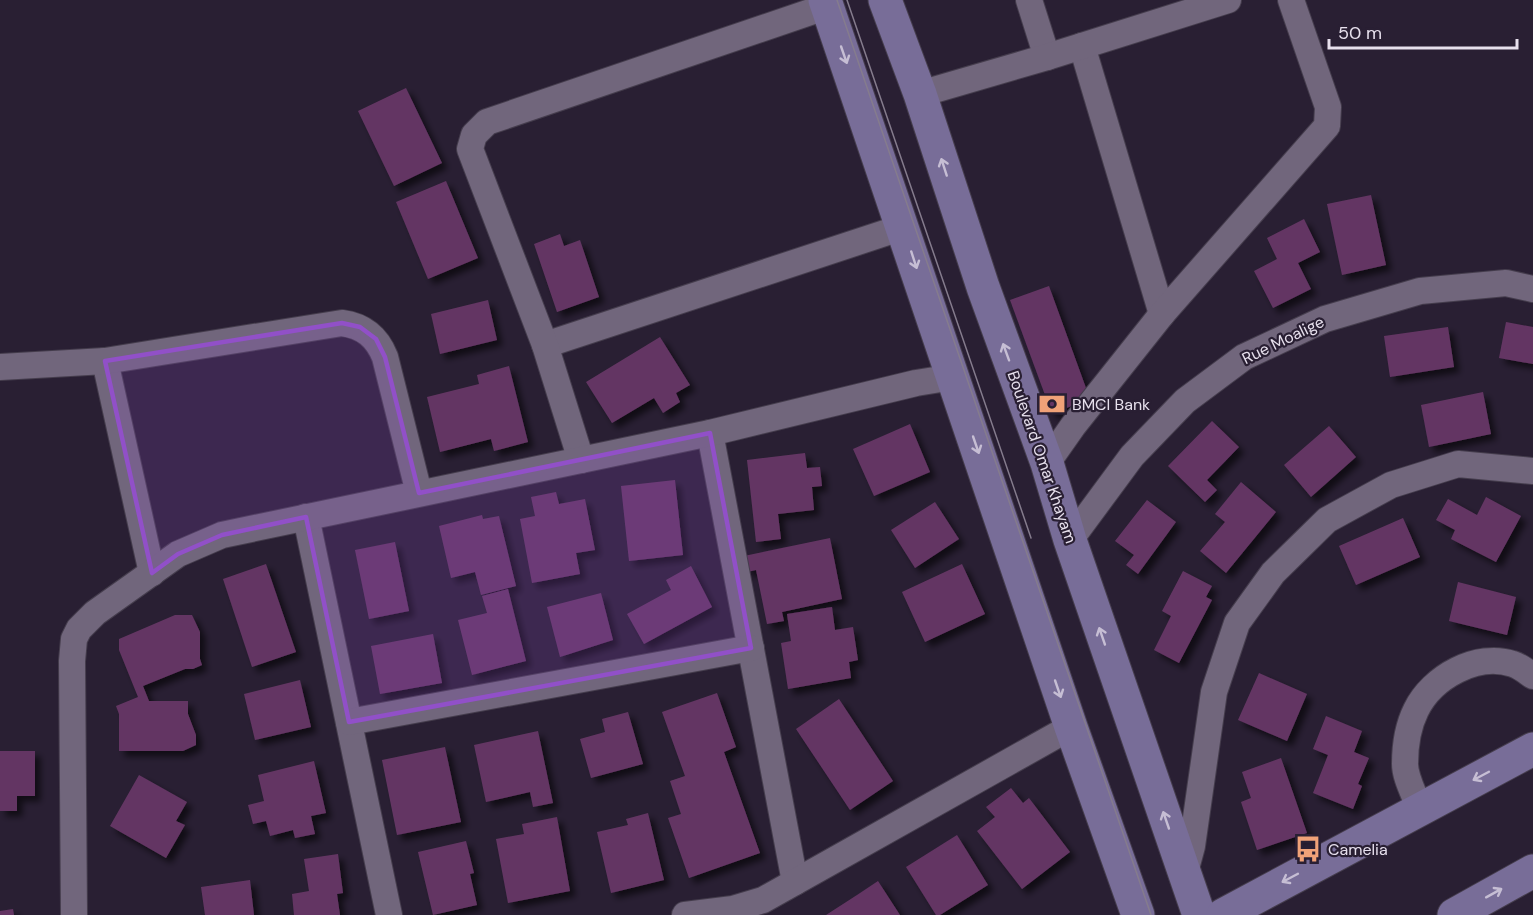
<svg xmlns="http://www.w3.org/2000/svg" width="1533" height="915" font-family="'DM Sans',sans-serif">
	<defs>
		<filter id="shadow"><feDropShadow dx="5.5" dy="5.5" stdDeviation="3" flood-color="#0009"/></filter>
	</defs>
	<rect width="100%" height="100%" fill="#291f33"/>
	<g fill="#643663" filter="url(#shadow)">
		<path d="M 406,88 L 442,163 L 394,186 L 358,111 Z"/>
		<path d="M 446,181 L 478,258 L 428,279 L 396,202 Z"/>
		<path d="M 1371,195 L 1386,265 L 1342,275 L 1327,204 Z"/>
		<path d="M 1304,219 L 1320,252 L 1298,263 L 1311,289 L 1273,308 L 1254,271 L 1277,259 L 1267,238 Z"/>
		<path d="M 560,234 L 564,246 L 580,240 L 599,297 L 557,312 L 534,244 Z"/>
		<path d="M 1049,286 L 1086,388 L 1074,405 L 1052,414 L 1010,300 Z"/>
		<path d="M 488,300 L 497,340 L 440,354 L 431,314 Z"/>
		<path d="M 1506,322 L 1533,327 L 1533,364 L 1499,358 Z"/>
		<path d="M 1448,327 L 1454,367 L 1390,377 L 1384,336 Z"/>
		<path d="M 660,337 L 690,385 L 676,393 L 680,402 L 663,413 L 654,398 L 612,423 L 586,382 Z"/>
		<path d="M 509,366 L 528,442 L 494,451 L 491,439 L 440,452 L 427,397 L 479,384 L 477,375 Z"/>
		<path d="M 1483,392 L 1491,434 L 1429,447 L 1421,405 Z"/>
		<path d="M 1212,421 L 1239,447 L 1207,480 L 1217,490 L 1205,502 L 1168,466 Z"/>
		<path d="M 910,424 L 930,472 L 874,496 L 853,449 Z"/>
		<path d="M 1329,426 L 1356,457 L 1311,497 L 1284,465 Z"/>
		<path d="M 805,453 L 807,468 L 820,467 L 822,486 L 812,487 L 814,510 L 778,514 L 781,539 L 756,542 L 747,460 Z"/>
		<path d="M 675,480 L 683,555 L 629,561 L 621,486 Z"/>
		<path d="M 1241,482 L 1276,512 L 1226,573 L 1200,551 L 1225,522 L 1215,514 Z"/>
		<path d="M 556,492 L 559,504 L 585,499 L 595,550 L 576,553 L 580,574 L 532,583 L 520,519 L 535,516 L 531,497 Z"/>
		<path d="M 1486,497 L 1521,516 L 1496,562 L 1451,539 L 1455,530 L 1436,520 L 1448,499 L 1477,515 Z"/>
		<path d="M 1147,500 L 1176,522 L 1138,574 L 1126,565 L 1134,555 L 1115,541 Z"/>
		<path d="M 935,502 L 959,539 L 915,568 L 891,530 Z"/>
		<path d="M 482,515 L 483,519 L 499,516 L 516,586 L 481,595 L 475,572 L 451,578 L 439,526 Z"/>
		<path d="M 1403,518 L 1420,557 L 1356,585 L 1339,546 Z"/>
		<path d="M 830,538 L 842,599 L 782,612 L 784,621 L 767,624 L 756,570 L 747,572 L 744,556 Z"/>
		<path d="M 395,542 L 409,611 L 369,619 L 355,550 Z"/>
		<path d="M 266,564 L 296,652 L 252,667 L 223,579 Z"/>
		<path d="M 962,564 L 985,614 L 925,642 L 902,592 Z"/>
		<path d="M 691,566 L 712,607 L 644,644 L 627,614 L 671,590 L 666,580 Z"/>
		<path d="M 1183,571 L 1212,586 L 1206,597 L 1212,600 L 1179,663 L 1154,650 L 1171,616 L 1162,611 Z"/>
		<path d="M 1458,582 L 1516,597 L 1507,635 L 1449,621 Z"/>
		<path d="M 508,589 L 526,661 L 472,675 L 458,620 L 487,613 L 482,596 Z"/>
		<path d="M 601,593 L 613,640 L 560,657 L 547,607 Z"/>
		<path d="M 832,607 L 835,630 L 853,627 L 858,660 L 849,662 L 851,678 L 788,689 L 781,643 L 791,641 L 787,614 Z"/>
		<path d="M 175,615 L 192,615 L 200,632 L 200,659 L 202,665 L 193,669 L 185,669 L 143,686 L 149,701 L 188,701 L 188,714 L 196,735 L 196,745 L 183,751 L 119,751 L 119,714 L 116,706 L 138,697 L 119,650 L 119,639 Z"/>
		<path d="M 433,634 L 442,683 L 380,694 L 371,646 Z"/>
		<path d="M 1259,673 L 1307,694 L 1287,741 L 1238,720 Z"/>
		<path d="M 300,680 L 311,727 L 255,740 L 244,694 Z"/>
		<path d="M 717,693 L 736,747 L 724,752 L 760,853 L 689,878 L 668,818 L 681,814 L 670,781 L 685,776 L 662,712 Z"/>
		<path d="M 839,699 L 893,781 L 850,810 L 796,729 Z"/>
		<path d="M 628,712 L 643,764 L 591,778 L 580,739 L 605,732 L 602,719 Z"/>
		<path d="M 1326,716 L 1362,731 L 1354,752 L 1369,758 L 1358,784 L 1362,786 L 1353,809 L 1313,793 L 1328,755 L 1313,749 Z"/>
		<path d="M 538,731 L 553,803 L 533,807 L 530,792 L 486,802 L 474,745 Z"/>
		<path d="M 445,747 L 461,822 L 397,835 L 382,760 Z"/>
		<path d="M 0,751 L 35,751 L 35,796 L 17,796 L 17,811 L 0,811 Z"/>
		<path d="M 1281,758 L 1307,833 L 1257,850 L 1241,802 L 1251,798 L 1242,772 Z"/>
		<path d="M 314,761 L 326,813 L 311,816 L 315,834 L 295,838 L 293,830 L 270,836 L 266,821 L 253,824 L 248,805 L 264,801 L 258,775 Z"/>
		<path d="M 139,775 L 187,802 L 176,821 L 185,825 L 166,858 L 110,826 Z"/>
		<path d="M 1011,788 L 1023,803 L 1029,798 L 1070,852 L 1022,889 L 977,831 L 995,817 L 986,807 Z"/>
		<path d="M 648,813 L 664,880 L 611,893 L 597,832 L 628,825 L 626,819 Z"/>
		<path d="M 557,817 L 570,891 L 508,903 L 496,839 L 524,834 L 522,824 Z"/>
		<path d="M 957,835 L 988,885 L 940,915 L 936,915 L 906,867 Z"/>
		<path d="M 466,841 L 474,873 L 470,874 L 477,905 L 433,915 L 418,852 Z"/>
		<path d="M 338,854 L 343,893 L 337,894 L 340,915 L 294,915 L 292,894 L 309,891 L 304,859 Z"/>
		<path d="M 250,880 L 254,915 L 205,915 L 201,887 Z"/>
		<path d="M 878,881 L 900,915 L 826,915 L 857,895 Z"/>
		<path d="M 13,909 L 14,915 L 0,915 L 0,911 Z"/>
	</g>
	<g fill="none" stroke-linecap="round" stroke-linejoin="round">
		<g stroke="#453d4d" stroke-width="28">
			<g id="street">
				<path d="M 1029,0 L 1047,57"/>
				<path d="M 1082,46 L 1162,314"/>
				<path d="M 920,94 L 1047,57 L 1228,0"/>
				<path d="M 545,345 L 903,227"/>
				<path d="M 105,361 L 152,573"/>
				<path d="M 0,367 L 105,361 L 342,323 C 364,326 377,337 385,357 L 419,493"/>
				<path d="M 710,433 L 795,882"/>
				<path d="M 581,460 L 545,345 L 470,149 L 474,135 L 487,122 L 828,6"/>
				<path d="M 1047,463 L 1073,426 L 1162,314 L 1327,126 L 1328,107 L 1291,0"/>
				<path d="M 306,517 L 389,915"/>
				<path d="M 1070,540 L 1132,456 L 1185,401 L 1244,357 L 1325,319 L 1420,291 L 1506,283 L 1533,289"/>
				<path d="M 349,722 L 751,648"/>
				<path d="M 1419,808 C 1415,795 1405,778 1405,764 C 1405,746 1408,726 1416,710 C 1432,677 1477,652 1513,664 C 1520,666 1527,672 1533,676"/>
				<path d="M 1185,872 L 1192,846 L 1214,692 L 1237,623 L 1273,573 L 1327,520 L 1391,485 L 1458,464 L 1533,471"/>
				<path d="M 74,915 L 72,661 L 74,639 L 79,629 L 95,613 L 178,554 L 222,535 L 710,433 L 916,383 L 953,377"/>
				<path d="M 685,915 L 733,909 L 763,900 L 1071,727"/>
			</g>
		</g>
		<g stroke="#453d4d" stroke-width="35">
			<g id="secondary">
				<path d="M 825,0 L 1071,727 L 1138,915"/>
				<path d="M 885,0 L 920,94 L 983,287 L 1047,463 L 1070,540 L 1199,915"/>
				<path d="M 1223,915 L 1533,749"/>
				<path d="M 1454,915 L 1533,871"/>
			</g>
		</g>
		<use href="#street" stroke="#71667c" stroke-width="26"/>
		<use href="#secondary" stroke="#786d98" stroke-width="33"/>
		<g stroke="#857c8d" stroke-width="1.5">
			<path d="M 837,0 L 1151,915"/>
			<path d="M 847,0 L 1031,538"/>
		</g>
	</g>
	<defs><path id="oneway-shaft" d="M-6 0H5M1.5-3L5.5 0L1.5 3" fill="none" stroke-width="1.6" stroke-linecap="round" stroke-linejoin="round" transform="scale(1.5)"/></defs>
	<g stroke="#c6bed4">
		<use href="#oneway-shaft" transform="translate(844 55) rotate(71)"/>
		<use href="#oneway-shaft" transform="translate(944 167) rotate(-108)"/>
		<use href="#oneway-shaft" transform="translate(914 260) rotate(72)"/>
		<use href="#oneway-shaft" transform="translate(1006 352) rotate(-110)"/>
		<use href="#oneway-shaft" transform="translate(976 445) rotate(71)"/>
		<use href="#oneway-shaft" transform="translate(1102 636) rotate(-109)"/>
		<use href="#oneway-shaft" transform="translate(1058 689) rotate(71)"/>
		<use href="#oneway-shaft" transform="translate(1481 776) rotate(152)"/>
		<use href="#oneway-shaft" transform="translate(1166 820) rotate(-109)"/>
		<use href="#oneway-shaft" transform="translate(1290 878) rotate(152)"/>
		<use href="#oneway-shaft" transform="translate(1494 893) rotate(-29)"/>
	</g>
	<path fill="#9150c8" fill-opacity="0.2" stroke="#9150c8" stroke-width="4.5" stroke-linejoin="round" d="M 342,323 L 360,327 L 376,339 L 385,357 L 419,493 L 710,433 L 751,648 L 349,722 L 306,517 L 222,535 L 178,554 L 152,573 L 105,361 Z"/>
	<defs>
		<g id="bank-bare" transform="scale(2.07)"><path d="M-6-4H6V4H-6ZM0-2.3a2.3 2.3 0 1 0 0 4.6a2.3 2.3 0 1 0 0-4.6Z" fill="#f0a278" stroke="#291f33" stroke-width="2.5" paint-order="stroke"/></g>
		<g id="bus-bare" transform="scale(2.07)"><path d="M-5-6H5V4H4V6H2V4H-2V6H-4V4H-5ZM-3.5-4V0h7V-4ZM-3.5 1.2v1.5H-2V1.2ZM2 1.2v1.5H3.5V1.2Z" fill="#f0a278" stroke="#291f33" stroke-width="2.5" paint-order="stroke"/></g>
	</defs>
	<g fill-rule="evenodd">
		<use href="#bank-bare" x="1052" y="404"/>
		<use href="#bus-bare" x="1308" y="849"/>
	</g>
	<g text-anchor="middle" dominant-baseline="central" stroke-width="4.5" stroke-linejoin="round" paint-order="stroke">
		<g font-size="16" fill="#e7e0ed" stroke="#291f33">
			<text transform="translate(1283 340) rotate(-26)">Rue Moalige</text>
			<text transform="translate(1042 457) rotate(71)">Boulevard Omar Khayam</text>
		</g>
		<g font-size="16" fill="#e7e0ed" stroke="#291f33" text-anchor="start">
			<text x="1072" y="404">BMCI Bank</text>
			<text x="1328" y="849">Camelia</text>
		</g>
	</g>
	<path d="M1329 39v9h188v-9" fill="none" stroke="#e7e0ed" stroke-width="3"/>
	<text x="1338" y="39" font-size="18" fill="#e7e0ed" stroke="#291f33" stroke-width="4.5" paint-order="stroke">50 m</text>
</svg>
